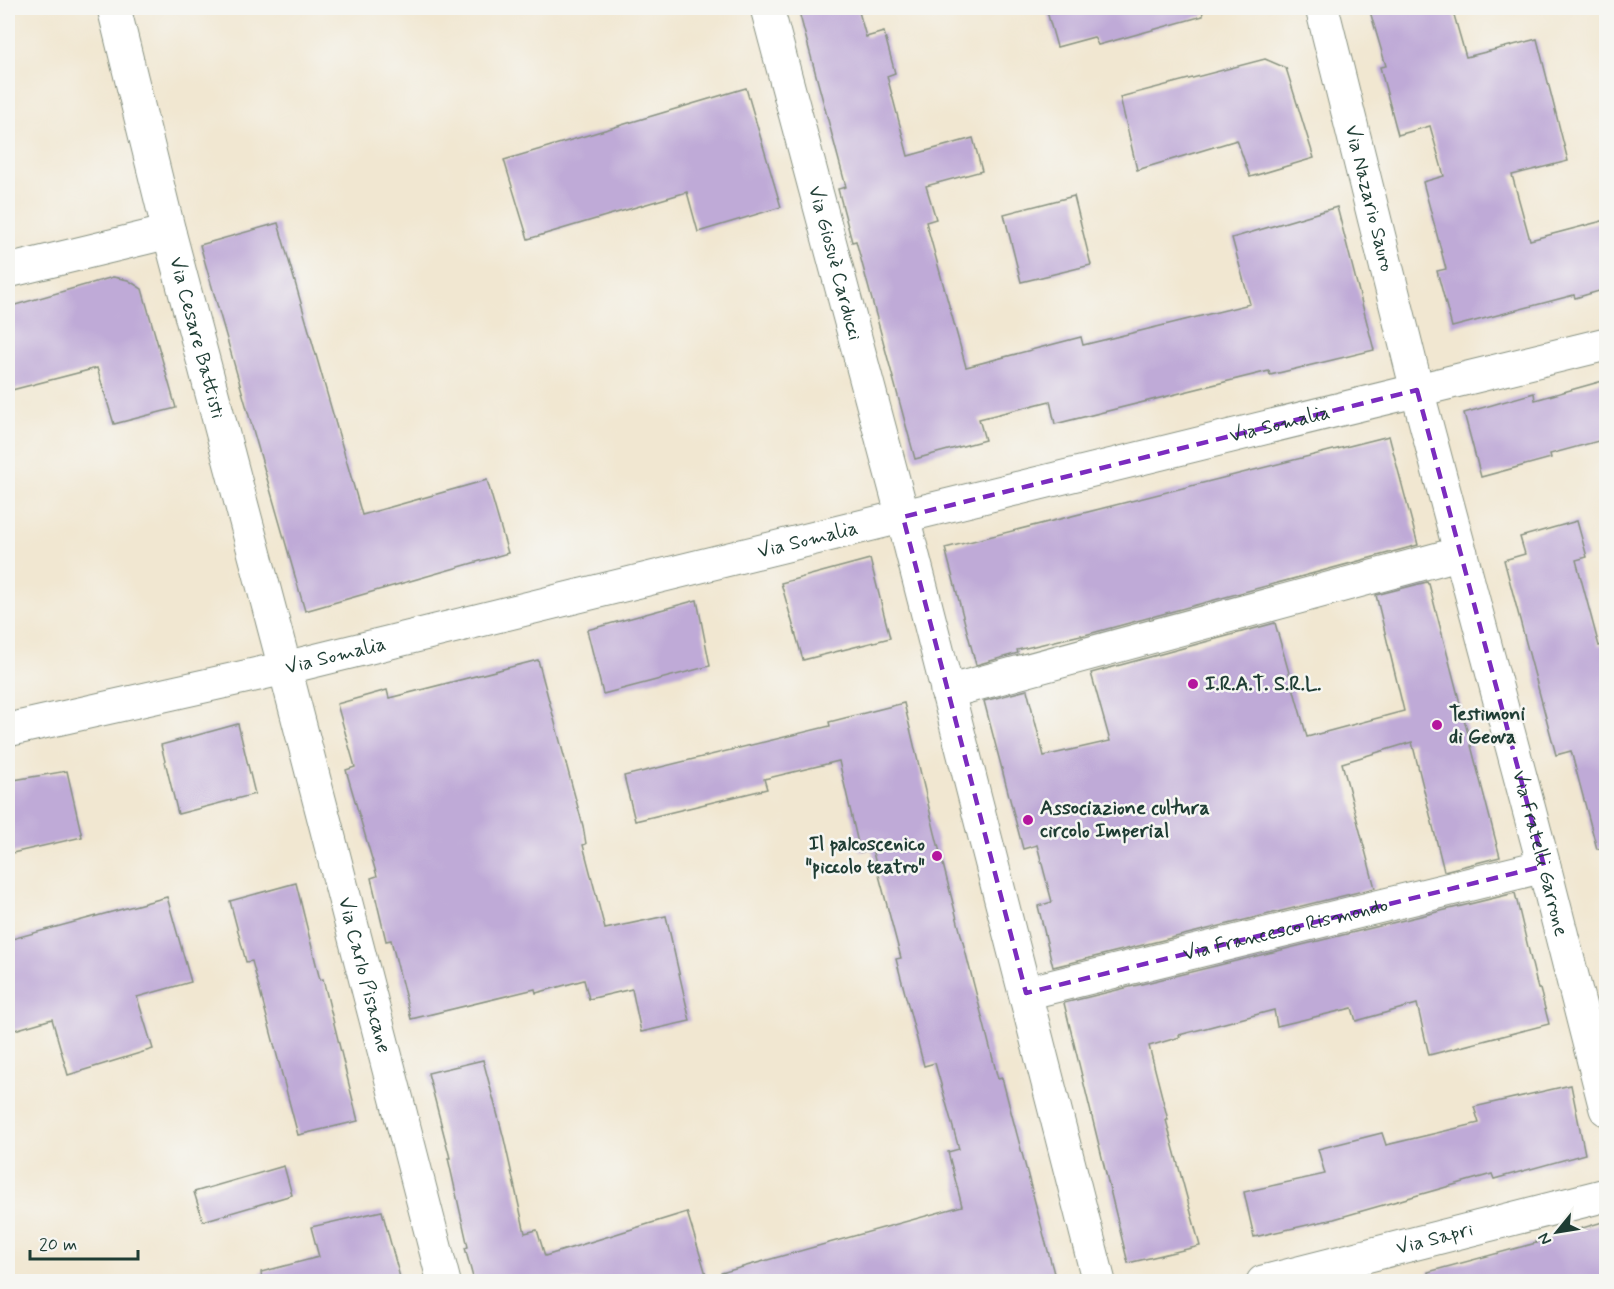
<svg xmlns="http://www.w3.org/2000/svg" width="1614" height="1289" font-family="Mynerve,sans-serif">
	<rect width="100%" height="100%" fill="#f6f6f2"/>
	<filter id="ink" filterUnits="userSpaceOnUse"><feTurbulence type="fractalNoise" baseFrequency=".0167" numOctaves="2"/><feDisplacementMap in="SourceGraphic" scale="12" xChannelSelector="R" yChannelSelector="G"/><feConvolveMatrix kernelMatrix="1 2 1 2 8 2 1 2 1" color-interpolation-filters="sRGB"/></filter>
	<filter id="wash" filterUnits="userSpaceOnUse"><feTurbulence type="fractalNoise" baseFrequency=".008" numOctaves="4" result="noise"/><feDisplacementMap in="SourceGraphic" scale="24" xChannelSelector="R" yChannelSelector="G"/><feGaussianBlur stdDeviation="1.35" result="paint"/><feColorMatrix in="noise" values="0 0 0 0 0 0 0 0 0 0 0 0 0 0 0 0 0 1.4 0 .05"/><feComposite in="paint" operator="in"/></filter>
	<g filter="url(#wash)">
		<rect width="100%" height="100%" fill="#f1e7d1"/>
		<g id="blocks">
			<g fill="#bfaad7">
				<path d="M 798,8 L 858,8 L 866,37 L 884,32 L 895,73 L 887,76 L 908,156 L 973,138 L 982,171 L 926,186 L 936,219 L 926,222 L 966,367 L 1081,337 L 1083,345 L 1250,304 L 1232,238 L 1337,207 L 1374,350 L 1270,375 L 1269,371 L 1055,424 L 1050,401 L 979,419 L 985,440 L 915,459 L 856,241 L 852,242 L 838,189 L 846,187 Z"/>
				<path d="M 1046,8 L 1202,8 L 1203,16 L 1098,45 L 1094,37 L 1057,47 Z"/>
				<path d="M 1369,8 L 1452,8 L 1466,57 L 1537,39 L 1568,161 L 1512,175 L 1530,240 L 1606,220 L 1606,289 L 1575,298 L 1574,295 L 1452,327 L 1437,271 L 1446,269 L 1423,182 L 1444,176 L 1430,126 L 1398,135 L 1380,67 L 1386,66 Z"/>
				<path d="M 1265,59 L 1286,68 L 1314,158 L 1250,177 L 1237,140 L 1137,170 L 1120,97 Z"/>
				<path d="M 746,88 L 781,207 L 698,232 L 687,192 L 528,239 L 504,160 Z"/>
				<path d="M 1074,196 L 1091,265 L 1021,282 L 1004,214 Z"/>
				<path d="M 278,223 L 362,515 L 487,480 L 508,553 L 305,611 L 200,245 Z"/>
				<path d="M 113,277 L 128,280 L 142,289 L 176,408 L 114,424 L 97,368 L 8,391 L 8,307 Z"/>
				<path d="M 1606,380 L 1606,439 L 1550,454 L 1551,458 L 1481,477 L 1464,413 L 1534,393 L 1535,400 Z"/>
				<path d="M 1389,436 L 1418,545 L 1081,636 L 1081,635 L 1017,650 L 1018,653 L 976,665 L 945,548 Z"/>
				<path d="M 1577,521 L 1587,557 L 1576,560 L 1599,646 L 1606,644 L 1606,847 L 1597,849 L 1571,751 L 1556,755 L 1504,560 L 1525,554 L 1520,537 Z"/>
				<path d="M 870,559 L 890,638 L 803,660 L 781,583 Z"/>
				<path d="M 1427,582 L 1428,584 L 1429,584 L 1500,857 L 1444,871 L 1412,742 L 1342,763 L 1375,888 L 1053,967 L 1038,906 L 1052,902 L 1037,845 L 1023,849 L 984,701 L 1027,690 L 1044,756 L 1110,741 L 1091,673 L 1275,623 L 1307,737 L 1404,711 L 1376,595 Z"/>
				<path d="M 697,600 L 710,666 L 603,694 L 587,630 Z"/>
				<path d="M 538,660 L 583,826 L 586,844 L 583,845 L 605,929 L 666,916 L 690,1021 L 641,1032 L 632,989 L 589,999 L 584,980 L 536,993 L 535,989 L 411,1019 L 391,940 L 386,941 L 371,878 L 377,876 L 346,770 L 355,767 L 337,704 L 387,690 L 389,698 Z"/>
				<path d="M 904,703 L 935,833 L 998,1079 L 1002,1078 L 1056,1281 L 722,1281 L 721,1273 L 962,1206 L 948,1152 L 959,1149 L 935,1063 L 924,1066 L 896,959 L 901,958 L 872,849 L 860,852 L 839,761 L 764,779 L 767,789 L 635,821 L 624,776 L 830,726 L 829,722 Z"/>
				<path d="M 238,724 L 255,794 L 178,814 L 161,745 Z"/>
				<path d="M 67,771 L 82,837 L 8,854 L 8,781 Z"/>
				<path d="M 296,883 L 320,980 L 323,979 L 358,1121 L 298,1135 L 252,961 L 246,962 L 230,901 Z"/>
				<path d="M 1515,893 L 1538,989 L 1540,989 L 1549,1024 L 1429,1055 L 1417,1004 L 1356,1021 L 1352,1008 L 1277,1026 L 1274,1010 L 1179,1035 L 1180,1037 L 1149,1046 L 1168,1120 L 1166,1120 L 1200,1246 L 1128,1263 L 1064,1003 Z"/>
				<path d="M 167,897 L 191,982 L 137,997 L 153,1049 L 68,1075 L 52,1019 L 8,1032 L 8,940 Z"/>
				<path d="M 483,1060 L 504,1139 L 525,1233 L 537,1230 L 545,1256 L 687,1212 L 708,1281 L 474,1281 L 465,1248 L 468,1247 L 448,1158 L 450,1158 L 428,1073 Z"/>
				<path d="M 1571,1085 L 1585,1154 L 1494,1179 L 1492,1174 L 1334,1219 L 1254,1237 L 1244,1192 L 1325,1174 L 1318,1149 L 1382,1133 L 1386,1145 L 1479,1123 L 1474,1107 Z"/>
				<path d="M 284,1166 L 292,1195 L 203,1221 L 194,1192 Z"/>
				<path d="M 382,1211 L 401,1281 L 262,1281 L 261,1272 L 319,1257 L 311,1227 Z"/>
				<path d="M 1606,1221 L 1606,1281 L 1429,1281 L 1428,1272 L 1536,1243 L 1535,1242 Z"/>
			</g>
		</g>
	</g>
	<g filter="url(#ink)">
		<use href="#blocks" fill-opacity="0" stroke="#889282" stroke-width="1.5"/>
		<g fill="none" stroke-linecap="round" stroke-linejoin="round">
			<g stroke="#889282" stroke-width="35">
				<g id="minor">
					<path id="s1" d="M 114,8 L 169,232 L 285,668 L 444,1282"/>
					<path id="s2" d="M 767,8 L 903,517 L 1099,1282"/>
					<path id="s3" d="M 1322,8 L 1417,390 L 1544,866 L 1606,1109"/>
					<path d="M 8,271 L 169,232"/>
					<path d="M 947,692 L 1461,553"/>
					<path id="s4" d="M 8,730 L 285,668 L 1606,344"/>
					<path id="s5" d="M 1026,993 L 1544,866"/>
					<path id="s6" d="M 1263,1282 L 1606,1195"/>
				</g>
			</g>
			<use href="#minor" stroke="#fff" stroke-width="33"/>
		</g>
	</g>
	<path fill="none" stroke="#7b2cbf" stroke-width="4.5" stroke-dasharray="12 8" stroke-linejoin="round" d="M 1417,390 L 1544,866 L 1026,993 L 903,517 Z"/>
	<g fill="#b5179e" stroke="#f6f6f2" stroke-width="2">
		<circle cx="1193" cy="684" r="6"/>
		<circle cx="1437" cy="725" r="6"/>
		<circle cx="1028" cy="820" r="6"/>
		<circle cx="937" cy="856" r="6"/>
	</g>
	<g text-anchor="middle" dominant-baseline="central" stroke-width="5" stroke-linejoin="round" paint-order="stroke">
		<g font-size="20" fill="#1f3d34" stroke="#f6f6f2">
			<text stroke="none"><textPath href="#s3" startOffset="196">Via Nazario Sauro</textPath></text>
			<text stroke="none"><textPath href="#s2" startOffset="264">Via Giosuè Carducci</textPath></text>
			<text stroke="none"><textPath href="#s1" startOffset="340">Via Cesare Battisti</textPath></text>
			<text stroke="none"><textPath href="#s4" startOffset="1308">Via Somalia</textPath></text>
			<text stroke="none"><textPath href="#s4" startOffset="822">Via Somalia</textPath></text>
			<text stroke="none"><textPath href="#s4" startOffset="336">Via Somalia</textPath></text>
			<text stroke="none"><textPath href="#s3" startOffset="873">Via Fratelli Garrone</textPath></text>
			<text stroke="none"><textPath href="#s5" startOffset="267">Via Francesco Rismondo</textPath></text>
			<text stroke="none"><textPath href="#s1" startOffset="999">Via Carlo Pisacane</textPath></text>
			<text stroke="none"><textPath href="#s6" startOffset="177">Via Sapri</textPath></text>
		</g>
		<g font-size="20" font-weight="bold" fill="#1f3d34" stroke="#f6f6f2" text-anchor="start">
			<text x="1205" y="684">I.R.A.T. S.R.L.</text>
			<text x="1449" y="714">Testimoni<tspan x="1449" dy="23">di Geova</tspan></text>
			<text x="1040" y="808">Associazione cultura<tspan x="1040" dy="23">circolo Imperial</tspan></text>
			<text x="925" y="844" text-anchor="end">Il palcoscenico<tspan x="925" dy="23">"piccolo teatro"</tspan></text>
		</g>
	</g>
	<rect width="1614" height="1289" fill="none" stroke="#f6f6f2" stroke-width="30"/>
	<g transform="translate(1557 1232) rotate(240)" stroke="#f6f6f2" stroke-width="4.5" paint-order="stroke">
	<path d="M0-4.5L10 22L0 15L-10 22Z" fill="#1f3d34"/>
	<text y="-9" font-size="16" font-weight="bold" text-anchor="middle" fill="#1f3d34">N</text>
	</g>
	<path d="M30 1250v9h108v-9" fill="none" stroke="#1f3d34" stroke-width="3"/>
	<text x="39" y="1250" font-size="18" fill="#1f3d34" stroke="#f6f6f2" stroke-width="4.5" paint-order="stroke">20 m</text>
</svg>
